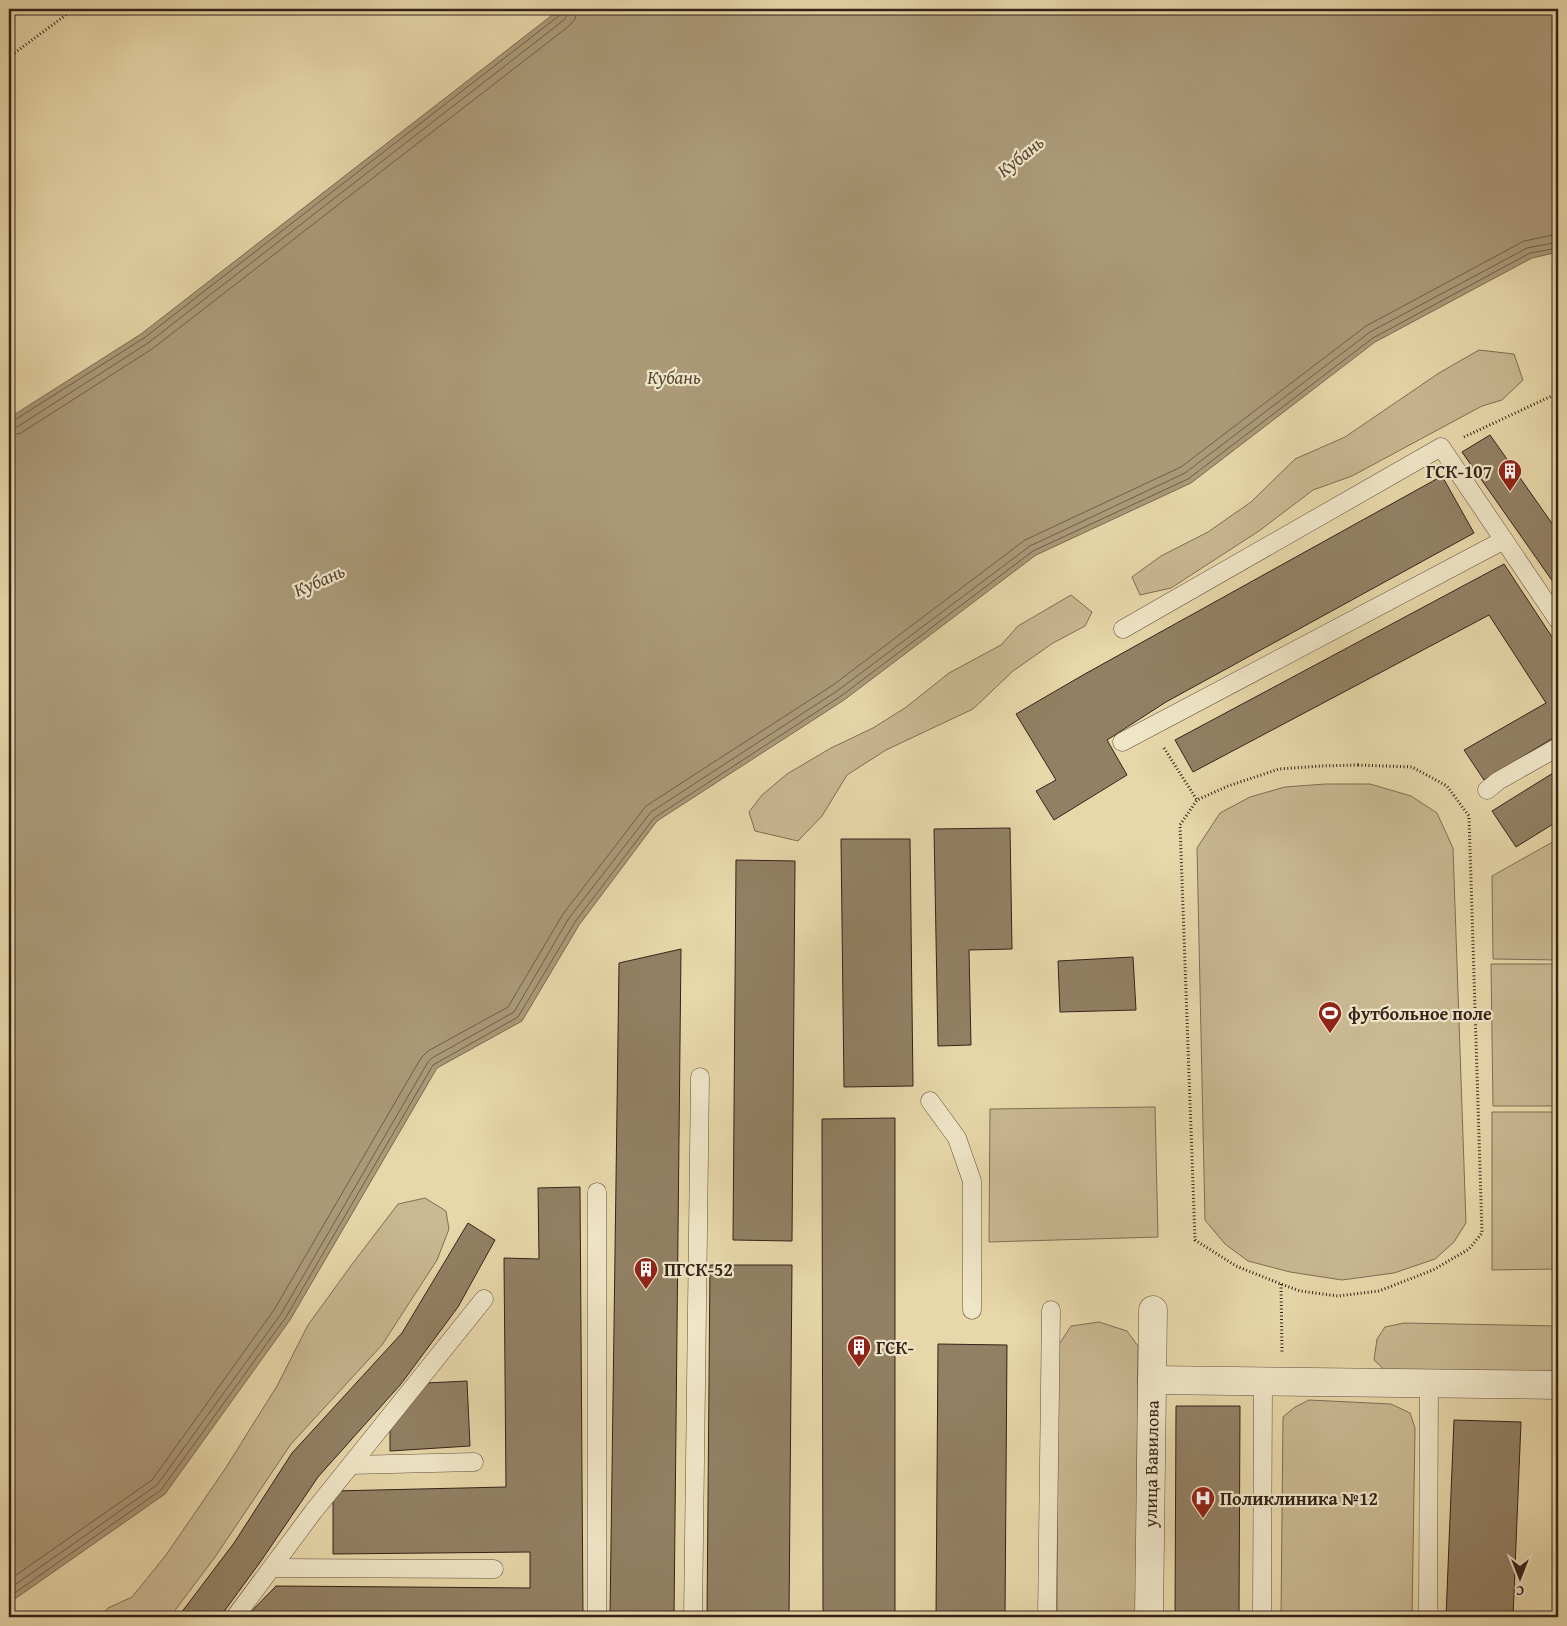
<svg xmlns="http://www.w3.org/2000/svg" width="1567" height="1626" font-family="'Gentium Book Plus',serif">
	<rect width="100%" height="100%" fill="#e7d7a9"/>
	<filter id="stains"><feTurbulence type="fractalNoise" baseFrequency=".004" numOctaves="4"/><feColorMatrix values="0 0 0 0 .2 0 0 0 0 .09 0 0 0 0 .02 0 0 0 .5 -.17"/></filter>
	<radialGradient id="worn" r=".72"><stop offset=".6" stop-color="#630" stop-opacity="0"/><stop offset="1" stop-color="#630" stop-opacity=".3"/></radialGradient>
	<g fill="#c9b891" stroke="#806d56">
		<path d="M 1479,350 L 1514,354 L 1523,380 L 1502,400 L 1482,406 L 1352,476 L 1313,490 L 1259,531 L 1171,588 L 1140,595 L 1132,577 L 1161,556 L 1208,532 L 1251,502 L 1295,459 L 1345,437 L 1439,373 Z"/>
		<path d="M 1071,595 L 1092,612 L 1085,626 L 1053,643 L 1013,671 L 973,709 L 886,750 L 847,775 L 822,816 L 798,841 L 755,831 L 749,812 L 762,795 L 787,774 L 831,748 L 873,728 L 905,708 L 949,673 L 1001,645 L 1018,626 Z"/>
		<path d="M 1325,784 L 1370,784 L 1411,796 L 1437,813 L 1453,848 L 1466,1223 L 1454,1242 L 1435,1259 L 1394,1273 L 1342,1280 L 1290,1272 L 1248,1261 L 1225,1244 L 1205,1220 L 1197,848 L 1220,813 L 1250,797 L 1285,787 Z"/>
		<path d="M 1558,839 L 1558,960 L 1493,959 L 1492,876 Z"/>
		<path d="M 1491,964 L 1558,964 L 1558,1106 L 1493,1106 Z"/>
		<path d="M 1155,1107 L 1158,1237 L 989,1242 L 990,1109 Z"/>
		<path d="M 1492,1112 L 1558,1112 L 1558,1269 L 1492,1270 Z"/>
		<path d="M 425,1198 L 446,1211 L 449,1229 L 437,1260 L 382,1345 L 291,1444 L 215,1557 L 170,1617 L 99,1617 L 108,1608 L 132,1597 L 166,1555 L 225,1469 L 277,1386 L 308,1325 L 353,1263 L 398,1204 Z"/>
		<path d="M 1099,1322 L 1127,1331 L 1138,1346 L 1136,1617 L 1057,1617 L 1058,1346 L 1071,1326 Z"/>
		<path d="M 1404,1323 L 1557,1326 L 1558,1367 L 1546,1373 L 1387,1372 L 1374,1360 L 1377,1339 L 1385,1327 Z"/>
		<path d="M 1309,1400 L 1391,1404 L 1410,1413 L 1415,1428 L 1412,1617 L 1281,1617 L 1283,1417 L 1295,1407 Z"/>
	</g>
	<path fill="#ab9978" stroke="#7c6952" d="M 560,9 L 1558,9 L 1558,252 L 1532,258 L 1375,342 L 1191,483 L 1036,555 L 844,700 L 657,821 L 579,925 L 522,1021 L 437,1068 L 290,1320 L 165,1494 L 9,1603 L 9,418 L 141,334 Z"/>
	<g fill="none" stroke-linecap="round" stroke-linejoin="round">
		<g stroke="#705e49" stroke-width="1">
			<path d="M 9,422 L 13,421 L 144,338 L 560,15 L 563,9"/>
			<path d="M 9,429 L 17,427 L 148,343 L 564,20 L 568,14 L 569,9"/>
			<path d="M 9,436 L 21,433 L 152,349 L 569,26 L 575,19 L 577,9"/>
			<path d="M 9,1580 L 152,1480 L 274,1310 L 421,1058 L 428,1051 L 508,1007 L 563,914 L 646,806 L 833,685 L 1025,540 L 1181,467 L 1366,326 L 1524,241 L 1558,234"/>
			<path d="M 9,1589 L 157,1485 L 281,1314 L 428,1062 L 432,1058 L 514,1012 L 569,918 L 651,812 L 837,691 L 1030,546 L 1185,473 L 1370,332 L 1527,248 L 1558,242"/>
			<path d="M 9,1597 L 161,1490 L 286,1317 L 433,1065 L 518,1017 L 575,922 L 654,818 L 841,696 L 1033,551 L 1188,479 L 1373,338 L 1530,253 L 1558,248"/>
		</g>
	</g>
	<g fill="#928064" stroke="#36221a">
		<path d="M 1490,435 L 1558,532 L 1558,589 L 1462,452 Z"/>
		<path d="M 1442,476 L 1474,533 L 1166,702 L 1107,740 L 1127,775 L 1054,820 L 1036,791 L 1056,780 L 1016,714 L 1083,675 Z"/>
		<path d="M 1504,564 L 1558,646 L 1558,735 L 1484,780 L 1464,750 L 1546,703 L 1489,615 L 1193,772 L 1175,740 Z"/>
		<path d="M 1558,770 L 1558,821 L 1516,847 L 1492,811 Z"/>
		<path d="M 1010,828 L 1012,949 L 969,950 L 971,1045 L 938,1046 L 934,829 Z"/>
		<path d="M 841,839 L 910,839 L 913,1086 L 844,1087 Z"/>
		<path d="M 736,860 L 795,861 L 792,1241 L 733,1240 Z"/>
		<path d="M 681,949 L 674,1617 L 610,1617 L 619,963 Z"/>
		<path d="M 1133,957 L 1136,1010 L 1060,1012 L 1058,961 Z"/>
		<path d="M 895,1118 L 895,1617 L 823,1617 L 822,1119 Z"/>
		<path d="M 580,1187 L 583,1617 L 246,1617 L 276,1586 L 530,1588 L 530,1552 L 333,1554 L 333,1491 L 506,1487 L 504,1258 L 539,1259 L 538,1188 Z"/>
		<path d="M 468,1223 L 495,1240 L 458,1307 L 401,1384 L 318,1477 L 261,1561 L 220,1617 L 178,1617 L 234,1543 L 292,1453 L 402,1333 Z"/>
		<path d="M 710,1265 L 792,1265 L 789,1617 L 707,1617 Z"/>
		<path d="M 938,1344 L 1007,1345 L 1005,1617 L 936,1617 Z"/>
		<path d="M 467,1381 L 470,1446 L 390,1451 L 390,1428 L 426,1383 Z"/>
		<path d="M 1176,1406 L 1240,1406 L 1239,1617 L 1175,1617 Z"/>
		<path d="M 1454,1420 L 1521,1422 L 1513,1617 L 1446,1617 Z"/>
	</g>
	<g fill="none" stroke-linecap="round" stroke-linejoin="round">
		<g stroke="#624f3e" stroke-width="19">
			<g id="lane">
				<path d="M 1123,629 L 1441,447 L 1558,620"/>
				<path d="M 1122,742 L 1504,540"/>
				<path d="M 1487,790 L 1498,781 L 1558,747"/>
				<path d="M 930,1101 L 957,1138 L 972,1181 L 972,1310"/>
				<path d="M 351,1465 L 474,1462"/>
				<path d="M 272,1568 L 494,1569"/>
				<path d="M 235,1617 L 313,1512 L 484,1299"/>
				<path d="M 597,1617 L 597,1192"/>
				<path d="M 693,1617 L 700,1077"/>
				<path d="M 1047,1617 L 1051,1310"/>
				<path d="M 1262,1617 L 1263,1382"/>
				<path d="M 1428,1617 L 1429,1384"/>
			</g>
		</g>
		<g stroke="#624f3e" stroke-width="29">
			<g id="street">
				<path d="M 1152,1380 L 1558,1385"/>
				<path d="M 1149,1617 L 1153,1310"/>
			</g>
		</g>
		<g stroke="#36221a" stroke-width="3" stroke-dasharray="1 2.5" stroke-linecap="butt">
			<path d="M 9,57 L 74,9"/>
			<path d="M 1464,437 L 1558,393"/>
			<path d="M 1164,748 L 1197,800"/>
			<path d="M 1358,765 L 1412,767 L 1447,786 L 1469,816 L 1482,1233 L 1469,1249 L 1433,1270 L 1379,1291 L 1338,1296 L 1300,1291 L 1281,1284 L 1236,1266 L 1195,1240 L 1180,825 L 1197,800 L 1228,786 L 1279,769 L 1321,766 Z"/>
			<path d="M 1281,1284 L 1282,1353"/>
		</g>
		<use href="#lane" stroke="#efe5c7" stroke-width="18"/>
		<use href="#street" stroke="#efe5c7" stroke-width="28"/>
	</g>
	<defs>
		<g id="building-pin" transform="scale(1.25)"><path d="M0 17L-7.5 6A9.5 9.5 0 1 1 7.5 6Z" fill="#8f2418" stroke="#efe5c7"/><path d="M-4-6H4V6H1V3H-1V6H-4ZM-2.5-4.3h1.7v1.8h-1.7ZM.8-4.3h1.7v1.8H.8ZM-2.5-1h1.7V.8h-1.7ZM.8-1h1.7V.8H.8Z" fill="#fff"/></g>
		<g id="stadium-pin" transform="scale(1.25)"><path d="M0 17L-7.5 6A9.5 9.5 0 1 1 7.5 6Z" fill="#8f2418" stroke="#efe5c7"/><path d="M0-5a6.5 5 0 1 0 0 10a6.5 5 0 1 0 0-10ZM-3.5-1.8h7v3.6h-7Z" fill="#fff"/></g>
		<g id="hospital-pin" transform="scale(1.25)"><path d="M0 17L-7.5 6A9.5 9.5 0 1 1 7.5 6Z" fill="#8f2418" stroke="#efe5c7"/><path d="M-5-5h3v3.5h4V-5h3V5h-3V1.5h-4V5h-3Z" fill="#fff"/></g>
	</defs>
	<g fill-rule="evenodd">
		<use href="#building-pin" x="1510" y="471"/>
		<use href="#stadium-pin" x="1330" y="1013"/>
		<use href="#building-pin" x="646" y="1269"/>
		<use href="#building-pin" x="859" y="1347"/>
		<use href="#hospital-pin" x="1203" y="1498"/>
	</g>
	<g text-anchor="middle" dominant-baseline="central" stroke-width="4.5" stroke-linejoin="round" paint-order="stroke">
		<g font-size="18" font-weight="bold" fill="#36221a" stroke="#efe5c7" text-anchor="start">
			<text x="1492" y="471" text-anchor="end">ГСК-107</text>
			<text x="1348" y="1013">футбольное поле</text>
			<text x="664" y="1269">ПГСК-52</text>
			<text x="876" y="1347">ГСК-</text>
			<text x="1220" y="1498">Поликлиника №12</text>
		</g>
		<g font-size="18" fill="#36221a" stroke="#efe5c7">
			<text transform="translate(1151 1464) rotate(-89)">улица Вавилова</text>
		</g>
		<g font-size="19" font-style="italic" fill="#594636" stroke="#efe5c7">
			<text transform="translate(1020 156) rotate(-39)">Кубань</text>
			<text x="674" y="377">Кубань</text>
			<text transform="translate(319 580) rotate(-24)">Кубань</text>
		</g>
	</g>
	<rect width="1567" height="1626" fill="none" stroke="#e7d7a9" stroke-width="30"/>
	<rect x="10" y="10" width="1547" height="1606" fill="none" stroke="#36221a" stroke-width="2.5"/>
	<rect x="15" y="15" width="1537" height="1596" fill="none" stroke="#36221a"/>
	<g transform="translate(1520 1578) rotate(180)" stroke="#efe5c7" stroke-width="4" paint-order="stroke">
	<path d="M0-4L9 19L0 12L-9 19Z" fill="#36221a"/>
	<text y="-8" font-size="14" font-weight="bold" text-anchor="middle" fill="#36221a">С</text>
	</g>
	<rect width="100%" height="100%" filter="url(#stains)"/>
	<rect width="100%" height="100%" fill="url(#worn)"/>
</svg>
